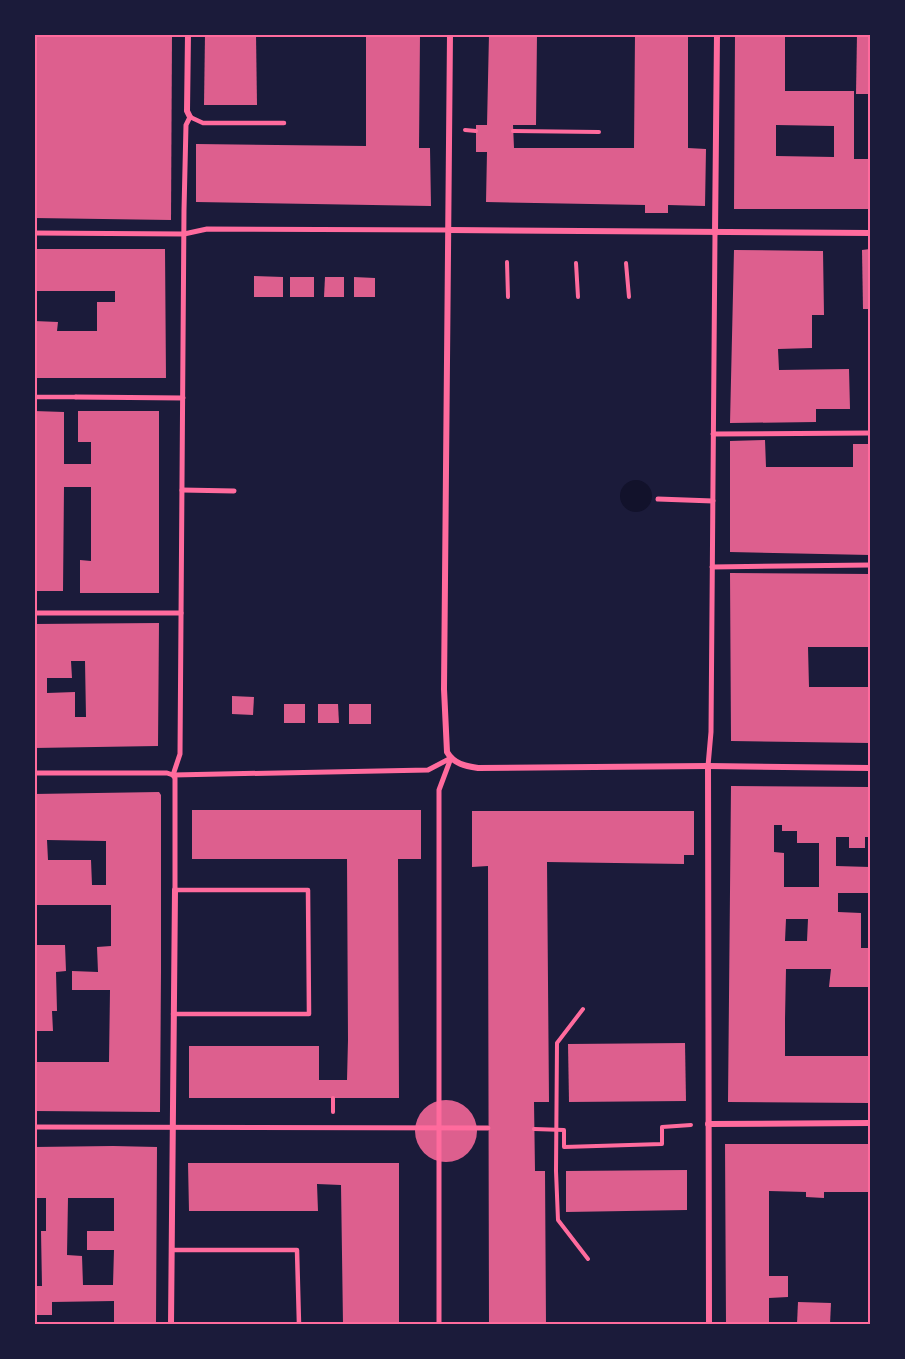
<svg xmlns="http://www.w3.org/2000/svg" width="905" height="1359" font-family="'Fira Sans',sans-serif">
	<rect width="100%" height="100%" fill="#1b1b3a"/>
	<circle fill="#12122b" cx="636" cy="496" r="16"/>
	<g fill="#dd5f8e" fill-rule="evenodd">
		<path d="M 34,34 L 172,34 L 171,220 L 34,218 Z"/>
		<path d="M 205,34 L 256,34 L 257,105 L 204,105 Z"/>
		<path d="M 366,34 L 420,34 L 419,148 L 430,148 L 431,206 L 196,202 L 196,144 L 366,146 Z"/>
		<path d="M 489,34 L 537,34 L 536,125 L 513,125 L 514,148 L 634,148 L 635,34 L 688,34 L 688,148 L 706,149 L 705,206 L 668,205 L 668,213 L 645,213 L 645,205 L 486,202 L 487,152 L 476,152 L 476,125 L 487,125 Z"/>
		<path d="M 735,34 L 785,34 L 785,91 L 854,91 L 854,159 L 870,159 L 870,209 L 734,209 ZM 776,125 L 834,126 L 834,157 L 776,156 Z"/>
		<path d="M 857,34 L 870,34 L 870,94 L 856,94 Z"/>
		<path d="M 34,249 L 165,249 L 166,378 L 34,378 L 34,321 L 58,322 L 57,331 L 97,331 L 97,302 L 115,302 L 115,291 L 34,291 Z"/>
		<path d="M 870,249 L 870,309 L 863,309 L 862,250 Z"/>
		<path d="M 734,250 L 823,251 L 824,315 L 812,315 L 812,348 L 778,349 L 779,370 L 849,369 L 850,409 L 816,409 L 816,422 L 730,423 Z"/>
		<path d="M 254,276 L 283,277 L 283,297 L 254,297 Z"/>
		<rect x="290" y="277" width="24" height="20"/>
		<path d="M 325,277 L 344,277 L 344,297 L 324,297 Z"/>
		<path d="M 354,277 L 375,278 L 375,297 L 354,297 Z"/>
		<path d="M 34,411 L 64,412 L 64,464 L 91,464 L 91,442 L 78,442 L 78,411 L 159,411 L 159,593 L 80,593 L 80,560 L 91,561 L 91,487 L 64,487 L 63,591 L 34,591 Z"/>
		<path d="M 765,440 L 766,467 L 853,467 L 853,444 L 870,444 L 870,555 L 730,552 L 730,441 Z"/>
		<path d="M 730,573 L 870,574 L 870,647 L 808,647 L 809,687 L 870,687 L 870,743 L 731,741 Z"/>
		<path d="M 159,623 L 158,746 L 34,748 L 34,624 ZM 71,661 L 85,661 L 86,717 L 75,717 L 75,692 L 47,693 L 47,678 L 72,678 Z"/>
		<path d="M 232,696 L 254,697 L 253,715 L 232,714 Z"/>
		<rect x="284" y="704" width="21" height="19"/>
		<path d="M 318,704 L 338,704 L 339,723 L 318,723 Z"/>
		<rect x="349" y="704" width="22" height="20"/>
		<path d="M 731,786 L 870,787 L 870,837 L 865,837 L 865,848 L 849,848 L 849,837 L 836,837 L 836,866 L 870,867 L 870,893 L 838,893 L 838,912 L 861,913 L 861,948 L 870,948 L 870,987 L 829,987 L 831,969 L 786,969 L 785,1019 L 785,1056 L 870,1056 L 870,1103 L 728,1102 ZM 774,825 L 782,825 L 782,831 L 797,831 L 797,843 L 819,843 L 819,887 L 784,887 L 784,853 L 774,852 ZM 786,919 L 808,919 L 807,941 L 785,941 Z"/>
		<path d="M 159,792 L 161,795 L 161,972 L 160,1112 L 34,1111 L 34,1062 L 109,1062 L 110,990 L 72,990 L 72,971 L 98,972 L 97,947 L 111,946 L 111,905 L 34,905 L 34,794 ZM 47,840 L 106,841 L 106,885 L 92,885 L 91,860 L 48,860 Z"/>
		<path d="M 192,810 L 421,810 L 421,859 L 398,859 L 399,1098 L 189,1098 L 189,1046 L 319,1046 L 319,1080 L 347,1080 L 348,1040 L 347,859 L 192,859 Z"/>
		<path d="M 472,811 L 694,811 L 694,855 L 684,855 L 684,864 L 547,862 L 549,1102 L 534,1102 L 535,1171 L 545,1171 L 546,1324 L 489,1324 L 488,866 L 472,867 Z"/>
		<path d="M 35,945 L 65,945 L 66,971 L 56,972 L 57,1011 L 52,1011 L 53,1031 L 34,1031 Z"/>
		<path d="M 685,1043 L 686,1101 L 569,1102 L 568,1044 Z"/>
		<circle cx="446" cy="1131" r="31"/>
		<path d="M 725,1144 L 870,1144 L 870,1192 L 824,1192 L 824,1198 L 806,1197 L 806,1192 L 769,1191 L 769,1276 L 788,1276 L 788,1297 L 769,1298 L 769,1324 L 726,1324 Z"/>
		<path d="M 113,1146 L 157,1147 L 156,1324 L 114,1324 L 114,1301 L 52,1302 L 52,1315 L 34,1315 L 34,1286 L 42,1286 L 41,1231 L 46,1231 L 46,1198 L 34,1198 L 34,1147 ZM 68,1198 L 114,1198 L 114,1231 L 87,1231 L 87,1250 L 114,1250 L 113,1285 L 83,1285 L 82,1256 L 67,1255 Z"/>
		<path d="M 188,1163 L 399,1163 L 399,1324 L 343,1324 L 341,1185 L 317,1184 L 318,1211 L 189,1211 Z"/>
		<path d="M 687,1170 L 687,1210 L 566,1212 L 566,1171 Z"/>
		<path d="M 798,1302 L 831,1303 L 830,1324 L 797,1324 Z"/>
	</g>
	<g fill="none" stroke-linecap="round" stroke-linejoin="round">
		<g stroke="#ff6b9d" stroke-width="4">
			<path d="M 465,130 L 476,131"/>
			<path d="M 513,131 L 599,132"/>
			<path d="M 507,262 L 508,297"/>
			<path d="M 576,263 L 578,297"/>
			<path d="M 626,263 L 629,297"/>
			<path d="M 583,1009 L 557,1043 L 556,1171 L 558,1220 L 588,1259"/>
			<path d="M 333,1112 L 333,1098"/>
			<path d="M 534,1129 L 564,1130 L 564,1147 L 662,1144 L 662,1127 L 691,1125"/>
		</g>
		<g stroke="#ff6b9d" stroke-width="4.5">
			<path d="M 190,117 L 203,123 L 284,123"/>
			<path d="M 34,397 L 76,397"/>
			<path d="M 173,1014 L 309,1014 L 308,890 L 175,890"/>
			<path d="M 172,1250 L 297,1250 L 299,1324"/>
		</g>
		<g stroke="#ff6b9d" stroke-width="5">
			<path d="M 34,233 L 184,234 L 207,229 L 449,230"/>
			<path d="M 76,397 L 183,398"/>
			<path d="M 713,434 L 870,433"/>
			<path d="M 182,490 L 234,491"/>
			<path d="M 658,499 L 713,501"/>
			<path d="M 712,567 L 870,565"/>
			<path d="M 34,613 L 181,613"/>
			<path d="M 708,766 L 711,732 L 715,233"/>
			<path d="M 34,773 L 167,773 L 173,775 L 428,770 L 451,758"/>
			<path d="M 173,775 L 180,754 L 184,210 L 186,125 L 190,117"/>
			<path d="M 173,775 L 175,778 L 175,890"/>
			<path d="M 34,1127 L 488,1128"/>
			<path d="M 439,1324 L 439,790 L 451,758"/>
		</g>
		<g stroke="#ff6b9d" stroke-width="6">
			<path d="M 188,34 L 187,111 L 190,117"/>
			<path d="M 450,34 L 444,689 L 447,752 C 454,764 465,766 478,768 L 708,766 L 870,768"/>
			<path d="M 449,230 L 870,233"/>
			<path d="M 715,233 L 717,34"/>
			<path d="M 708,766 L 709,1324"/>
			<path d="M 708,1124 L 870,1123"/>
			<path d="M 171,1324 L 175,890"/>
		</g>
	</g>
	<rect width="905" height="1359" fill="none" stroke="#1b1b3a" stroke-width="72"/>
	<rect x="36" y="36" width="833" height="1287" fill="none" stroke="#ff6b9d" stroke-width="2"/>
</svg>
